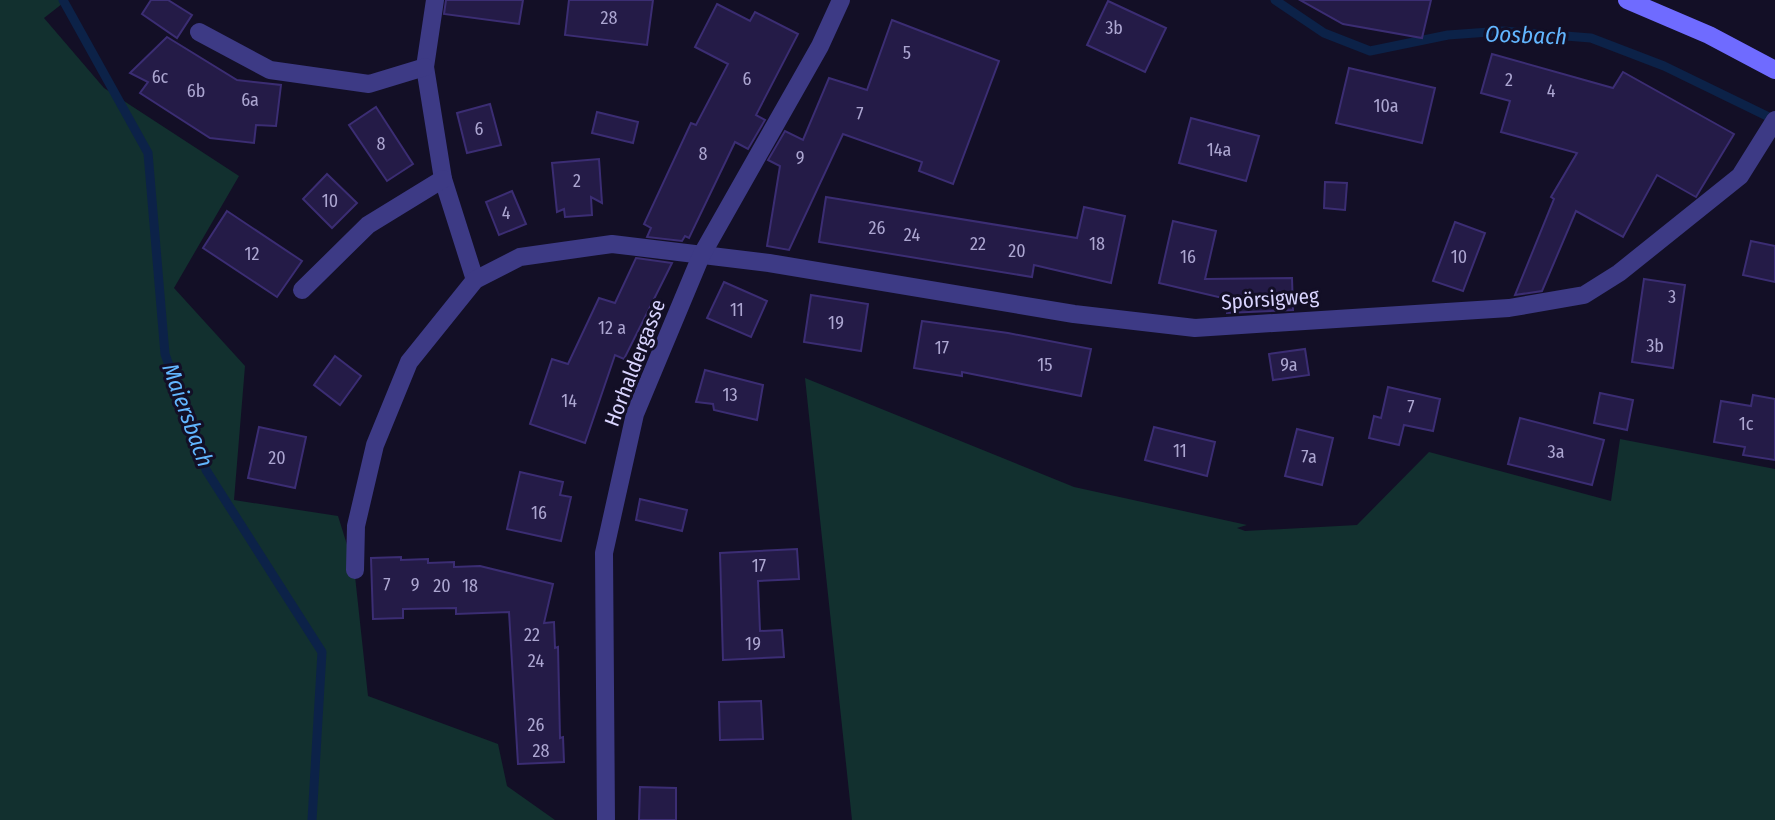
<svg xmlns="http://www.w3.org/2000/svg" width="1775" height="820" font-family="'Fira Sans Condensed',sans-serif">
	<rect width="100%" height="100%" fill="#130f26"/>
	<g fill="#12302f">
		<path d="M 0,0 L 67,0 L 44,18 L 104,88 L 239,176 L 174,288 L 245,366 L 234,500 L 338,516 L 354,567 L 368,696 L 498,744 L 507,786 L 555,820 L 0,820 Z"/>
		<path d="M 805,378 L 1074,487 L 1247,525 L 1237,528 L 1245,531 L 1357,525 L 1429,452 L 1611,501 L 1620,439 L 1775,469 L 1775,820 L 852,820 Z"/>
	</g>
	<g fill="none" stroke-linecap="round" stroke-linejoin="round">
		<g stroke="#0c2248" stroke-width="9">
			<path d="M 63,0 L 148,153 L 165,354 L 206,470 L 322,652 L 312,820"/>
			<path d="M 1275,0 L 1324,33 L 1370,51 L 1448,35 L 1503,31 L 1591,38 L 1664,66 L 1775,120"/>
		</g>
	</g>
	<g fill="#241b47" stroke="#3b2d73" stroke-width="2">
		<path d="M 151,0 L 168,0 L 192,15 L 177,38 L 142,14 Z"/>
		<path d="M 446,0 L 523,0 L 519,24 L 444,14 Z"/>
		<path d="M 569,0 L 653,0 L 647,45 L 565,35 Z"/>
		<path d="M 1300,0 L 1431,0 L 1422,38 L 1343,24 Z"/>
		<path d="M 1108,1 L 1166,28 L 1145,72 L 1087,45 Z"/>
		<path d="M 717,4 L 750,21 L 755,12 L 798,34 L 756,115 L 765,120 L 748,149 L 735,142 L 689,238 L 685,236 L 682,241 L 647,237 L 651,228 L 644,224 L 691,123 L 696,125 L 728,64 L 695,47 Z"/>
		<path d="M 892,20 L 999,61 L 953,184 L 919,171 L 922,162 L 843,134 L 789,250 L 767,246 L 780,166 L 768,160 L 785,131 L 803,140 L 829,78 L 867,90 Z"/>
		<path d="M 167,37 L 237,80 L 281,85 L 276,126 L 256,125 L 254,143 L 210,138 L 140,93 L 148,82 L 130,73 Z"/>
		<path d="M 1492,54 L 1613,88 L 1623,72 L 1734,134 L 1696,197 L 1657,175 L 1623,237 L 1576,211 L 1542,291 L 1515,295 L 1554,199 L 1551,197 L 1577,153 L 1501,132 L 1510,101 L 1481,93 Z"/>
		<path d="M 1349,68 L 1435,88 L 1422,143 L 1336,123 Z"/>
		<path d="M 490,104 L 501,145 L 467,153 L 457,113 Z"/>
		<path d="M 376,107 L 413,164 L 387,181 L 349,125 Z"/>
		<path d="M 597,112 L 638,122 L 633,143 L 592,133 Z"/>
		<path d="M 1191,118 L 1259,136 L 1246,181 L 1179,163 Z"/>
		<path d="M 599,159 L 602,203 L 591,197 L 592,215 L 565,217 L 564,209 L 557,212 L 552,163 Z"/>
		<path d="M 327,174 L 357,203 L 332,228 L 303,199 Z"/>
		<path d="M 1325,182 L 1347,183 L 1345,210 L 1324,208 Z"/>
		<path d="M 512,191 L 526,224 L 499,235 L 486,202 Z"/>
		<path d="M 826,197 L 1077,238 L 1084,207 L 1125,216 L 1111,283 L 1034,265 L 1032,277 L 819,242 Z"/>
		<path d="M 227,211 L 302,261 L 277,297 L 203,248 Z"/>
		<path d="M 1173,221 L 1216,231 L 1205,279 L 1292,278 L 1293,310 L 1227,313 L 1227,299 L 1159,283 Z"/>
		<path d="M 1455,222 L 1485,233 L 1463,291 L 1433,281 Z"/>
		<path d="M 1751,241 L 1775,246 L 1775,282 L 1743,275 Z"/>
		<path d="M 636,258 L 672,263 L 624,359 L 615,355 L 585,443 L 530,424 L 552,359 L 568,364 L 599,298 L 615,303 Z"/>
		<path d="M 1644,279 L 1685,285 L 1673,368 L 1632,362 Z"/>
		<path d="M 724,282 L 767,301 L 751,337 L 707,318 Z"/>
		<path d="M 811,295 L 868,304 L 861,351 L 804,342 Z"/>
		<path d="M 922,321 L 1008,333 L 1091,349 L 1081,396 L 962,372 L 962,376 L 914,368 Z"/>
		<path d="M 1305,349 L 1309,375 L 1273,380 L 1269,354 Z"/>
		<path d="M 335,356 L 361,376 L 340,405 L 314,385 Z"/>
		<path d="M 705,370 L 763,385 L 757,420 L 714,410 L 713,404 L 696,402 Z"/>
		<path d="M 1388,387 L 1440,399 L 1433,431 L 1404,425 L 1399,445 L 1369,438 L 1374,416 L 1381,418 Z"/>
		<path d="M 1600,393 L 1633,400 L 1627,430 L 1594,423 Z"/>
		<path d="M 1753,395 L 1775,399 L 1775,460 L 1743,455 L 1745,447 L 1714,442 L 1721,401 L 1751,406 Z"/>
		<path d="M 1520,418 L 1604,440 L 1592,485 L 1508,464 Z"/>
		<path d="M 259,427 L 306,437 L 295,488 L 248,478 Z"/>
		<path d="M 1154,427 L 1215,442 L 1207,476 L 1145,460 Z"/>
		<path d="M 1297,429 L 1333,438 L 1322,485 L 1285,476 Z"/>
		<path d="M 520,472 L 563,482 L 560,495 L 571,497 L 561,541 L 507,529 Z"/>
		<path d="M 640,499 L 687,510 L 682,531 L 636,520 Z"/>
		<path d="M 797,549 L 799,579 L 758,581 L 760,631 L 782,630 L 784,657 L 723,660 L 720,553 Z"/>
		<path d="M 401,557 L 401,560 L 428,559 L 428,563 L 454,562 L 454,567 L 480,566 L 553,584 L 544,623 L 554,622 L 555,648 L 558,647 L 560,738 L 563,737 L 564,762 L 518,764 L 509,612 L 456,614 L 456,608 L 403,609 L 403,618 L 373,619 L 371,558 Z"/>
		<path d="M 761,701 L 763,739 L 720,740 L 719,702 Z"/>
		<path d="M 640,787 L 676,788 L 676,820 L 639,820 Z"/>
	</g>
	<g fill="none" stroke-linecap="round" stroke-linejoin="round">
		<g stroke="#3d3a85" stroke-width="18">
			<path d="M 435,0 L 425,67 L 443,179 L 475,280"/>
			<path d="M 199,32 L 270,70 L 369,84 L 425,67"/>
			<path d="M 302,290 L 368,225 L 443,179"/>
			<path d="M 355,570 L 356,526 L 375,445 L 409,362 L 475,280 L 520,257 L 612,244 L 769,263 L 1074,314 L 1195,328 L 1509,308 L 1584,295 L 1619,273 L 1740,176 L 1775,120"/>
			<path d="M 606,820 L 604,553 L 635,414 L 701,256 L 820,46 L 841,0"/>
		</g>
		<path stroke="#6f6bff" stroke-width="18" d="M 1627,0 L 1709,35 L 1775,70"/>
	</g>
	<g text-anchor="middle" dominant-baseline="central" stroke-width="6" stroke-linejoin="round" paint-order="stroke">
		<g font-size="18" fill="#aca6d1">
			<text x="609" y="18">28</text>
			<text x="1114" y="28">3b</text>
			<text x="907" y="53">5</text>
			<text x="160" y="77">6c</text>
			<text x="747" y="79">6</text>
			<text x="1509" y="80">2</text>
			<text x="196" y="91">6b</text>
			<text x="1551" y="91">4</text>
			<text x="250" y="100">6a</text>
			<text x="1386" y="106">10a</text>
			<text x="860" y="114">7</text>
			<text x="479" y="129">6</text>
			<text x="381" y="144">8</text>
			<text x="1219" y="150">14a</text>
			<text x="703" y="154">8</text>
			<text x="800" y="158">9</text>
			<text x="577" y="181">2</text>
			<text x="330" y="201">10</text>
			<text x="506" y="213">4</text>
			<text x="877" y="228">26</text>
			<text x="912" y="235">24</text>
			<text x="978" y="244">22</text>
			<text x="1097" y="244">18</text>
			<text x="1017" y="251">20</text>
			<text x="252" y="254">12</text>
			<text x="1188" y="257">16</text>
			<text x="1459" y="257">10</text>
			<text x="1672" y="297">3</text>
			<text x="737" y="310">11</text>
			<text x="836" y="323">19</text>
			<text x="612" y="328">12 a</text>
			<text x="1655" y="346">3b</text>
			<text x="942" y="348">17</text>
			<text x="1045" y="365">15</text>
			<text x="1289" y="365">9a</text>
			<text x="730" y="395">13</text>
			<text x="569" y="401">14</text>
			<text x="1411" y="407">7</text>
			<text x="1746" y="424">1c</text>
			<text x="1180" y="451">11</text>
			<text x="1556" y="452">3a</text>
			<text x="1309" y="457">7a</text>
			<text x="277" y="458">20</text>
			<text x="539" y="513">16</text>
			<text x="759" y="566">17</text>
			<text x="387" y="585">7</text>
			<text x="415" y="585">9</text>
			<text x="442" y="586">20</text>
			<text x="470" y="586">18</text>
			<text x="532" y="635">22</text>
			<text x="753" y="644">19</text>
			<text x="536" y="661">24</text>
			<text x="536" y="725">26</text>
			<text x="541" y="751">28</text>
		</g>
		<g font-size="21" fill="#d9d4ff" stroke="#130f26">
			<text transform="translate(1270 299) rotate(-4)">Spörsigweg</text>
			<text transform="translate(635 363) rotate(-69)">Horhaldergasse</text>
		</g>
		<g font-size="23" font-style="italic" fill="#62b6ff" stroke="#130f26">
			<text transform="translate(1526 35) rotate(2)">Oosbach</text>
			<text transform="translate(188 415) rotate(70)">Maiersbach</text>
		</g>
	</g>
</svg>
